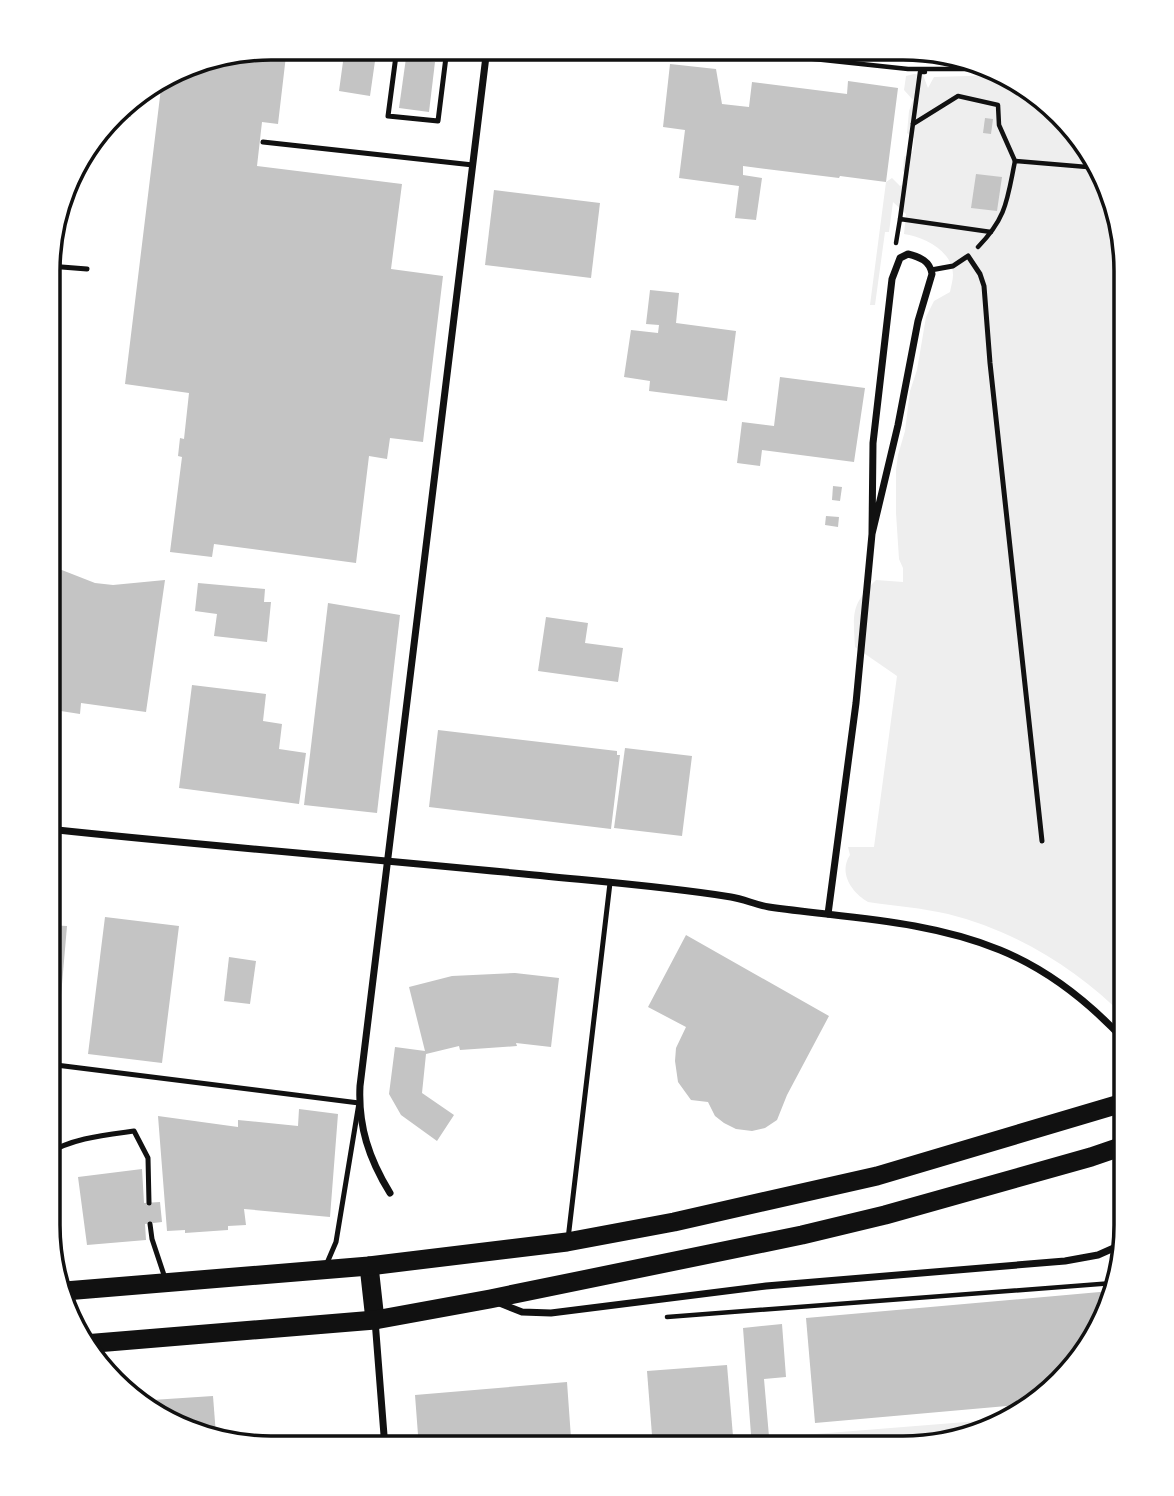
<svg xmlns="http://www.w3.org/2000/svg" width="1174" height="1496" font-family="Ubuntu,sans-serif">
	<rect width="100%" height="100%" fill="#fff"/>
	<g fill="#eee">
		<path d="M 914,74 L 923,75 L 928,88 L 934,77 L 1001,75 L 1028,85 L 1097,159 L 1127,270 L 1126,1018 C 1077,969 1016,931 948,914 C 922,908 895,906 868,902 C 852,893 838,873 850,855 L 848,847 L 874,847 L 897,676 L 855,647 C 853,612 851,605 876,580 L 903,582 L 903,568 L 899,559 L 896,513 L 896,470 L 898,455 L 905,431 L 910,391 L 917,370 L 926,317 L 934,301 L 950,292 C 951,286 953,280 953,275 C 953,251 924,237 904,234 L 906,214 L 893,202 L 889,232 L 885,232 L 875,305 L 870,305 L 886,182 L 892,178 L 900,186 L 908,182 L 908,177 L 903,171 L 904,157 L 913,151 L 914,138 L 907,133 L 909,111 L 913,100 L 904,90 L 906,76 Z"/>
		<path d="M 1016,1418 L 918,1448 L 804,1448 L 803,1435 Z"/>
	</g>
	<g fill="#c4c4c4">
		<path d="M 270,47 L 287,47 L 278,124 L 262,122 L 257,166 L 402,184 L 391,269 L 443,276 L 423,442 L 390,438 L 387,459 L 369,456 L 356,563 L 214,544 L 212,557 L 170,552 L 182,457 L 178,456 L 180,438 L 184,439 L 189,393 L 125,384 L 162,80 L 198,59 Z"/>
		<path d="M 345,47 L 381,48 L 380,55 L 376,54 L 370,96 L 339,91 Z"/>
		<path d="M 406,58 L 435,62 L 429,112 L 399,108 Z"/>
		<path d="M 670,64 L 716,69 L 722,104 L 749,107 L 752,82 L 847,94 L 848,81 L 898,88 L 886,182 L 840,176 L 839,178 L 743,166 L 743,175 L 762,178 L 756,220 L 735,218 L 739,186 L 679,178 L 685,130 L 663,127 Z"/>
		<path d="M 133,97 L 131,117 L 114,114 L 124,102 Z"/>
		<path d="M 985,118 L 993,119 L 991,134 L 983,133 Z"/>
		<path d="M 976,174 L 1002,177 L 997,211 L 971,208 Z"/>
		<path d="M 494,190 L 600,203 L 591,278 L 485,265 Z"/>
		<path d="M 650,290 L 679,293 L 676,323 L 736,331 L 727,401 L 649,391 L 650,381 L 624,377 L 631,330 L 658,333 L 659,325 L 646,324 Z"/>
		<path d="M 780,377 L 865,388 L 854,462 L 762,450 L 760,466 L 737,463 L 742,422 L 774,426 Z"/>
		<path d="M 833,486 L 842,487 L 840,501 L 832,500 Z"/>
		<path d="M 826,516 L 839,517 L 838,527 L 825,525 Z"/>
		<path d="M 49,565 L 95,583 L 113,585 L 165,580 L 146,712 L 81,703 L 80,714 L 48,709 L 48,658 L 51,659 L 60,602 L 49,599 Z"/>
		<path d="M 198,583 L 265,589 L 264,602 L 271,602 L 267,642 L 214,636 L 217,614 L 195,611 Z"/>
		<path d="M 328,603 L 400,615 L 377,813 L 304,805 Z"/>
		<path d="M 546,617 L 588,623 L 585,643 L 623,648 L 618,682 L 538,671 Z"/>
		<path d="M 192,685 L 266,694 L 263,721 L 282,724 L 279,749 L 306,753 L 299,804 L 179,788 Z"/>
		<path d="M 438,730 L 617,751 L 617,755 L 620,755 L 611,829 L 429,807 Z"/>
		<path d="M 625,748 L 692,756 L 682,836 L 614,828 Z"/>
		<path d="M 105,917 L 179,926 L 162,1063 L 88,1054 Z"/>
		<path d="M 48,925 L 67,926 L 56,1054 L 48,1054 Z"/>
		<path d="M 686,935 L 829,1016 L 787,1095 L 777,1120 L 765,1128 L 752,1131 L 736,1129 L 724,1123 L 715,1116 L 708,1102 L 691,1100 L 678,1082 L 675,1061 L 676,1048 L 686,1027 L 648,1007 Z"/>
		<path d="M 229,957 L 256,961 L 250,1004 L 224,1001 Z"/>
		<path d="M 515,973 L 559,978 L 551,1047 L 516,1043 L 517,1046 L 460,1050 L 459,1046 L 426,1054 L 422,1093 L 454,1115 L 437,1141 L 401,1115 L 389,1094 L 395,1047 L 425,1051 L 409,987 L 452,976 Z"/>
		<path d="M 299,1109 L 338,1114 L 330,1217 L 244,1209 L 246,1225 L 228,1226 L 228,1230 L 185,1233 L 185,1230 L 167,1231 L 158,1116 L 238,1127 L 238,1120 L 298,1126 Z"/>
		<path d="M 142,1169 L 144,1203 L 160,1202 L 162,1222 L 145,1224 L 146,1240 L 87,1245 L 78,1177 Z"/>
		<path d="M 1111,1291 L 1097,1337 L 1029,1404 L 815,1423 L 806,1318 Z"/>
		<path d="M 782,1324 L 786,1377 L 764,1379 L 770,1448 L 752,1448 L 743,1328 Z"/>
		<path d="M 727,1365 L 734,1448 L 653,1448 L 647,1371 Z"/>
		<path d="M 567,1382 L 571,1438 L 500,1444 L 500,1448 L 419,1448 L 415,1395 Z"/>
		<path d="M 213,1396 L 216,1435 L 147,1411 L 137,1401 Z"/>
	</g>
	<g fill="none" stroke-linecap="round" stroke-linejoin="round">
		<g stroke="#111" stroke-width="4.5">
			<path d="M 721,49 L 908,69 L 984,69"/>
			<path d="M 913,124 L 958,96 L 998,105 L 999,125 L 1015,161"/>
			<path d="M 900,219 L 920,72 L 925,72"/>
			<path d="M 896,243 L 900,219 L 991,232"/>
			<path d="M 978,247 C 1007,217 1007,200 1015,161 L 1099,168"/>
			<path d="M 667,1317 L 1113,1283"/>
		</g>
		<g stroke="#111" stroke-width="5">
			<path d="M 397,48 L 388,116 L 438,121 L 447,49 L 439,48"/>
			<path d="M 263,142 L 473,165"/>
			<path d="M 49,266 L 87,269"/>
			<path d="M 931,270 L 953,266 L 968,256 L 980,274 L 984,286 L 990,363 L 1042,841"/>
			<path d="M 48,1064 L 359,1103 L 336,1242 L 327,1263"/>
			<path d="M 47,1154 C 72,1138 105,1135 134,1131 L 148,1158 L 149,1203"/>
			<path d="M 150,1224 L 152,1239 L 165,1278"/>
			<path d="M 568,1239 L 610,883"/>
		</g>
		<g stroke="#111" stroke-width="7">
			<path d="M 48,829 C 206,846 365,858 524,874 C 592,881 663,886 731,897 C 744,899 756,905 769,907 C 846,918 927,920 1000,950 C 1049,970 1091,1004 1126,1042"/>
			<path d="M 828,914 L 856,703 L 872,534 L 873,443 L 892,279 L 900,258 L 908,254 C 920,257 930,261 932,274 L 918,321 L 898,425 L 872,534"/>
			<path d="M 390,1193 C 369,1159 358,1126 360,1086 L 487,48"/>
			<path d="M 497,1302 L 522,1312 L 551,1313 L 766,1286 L 1065,1261 L 1098,1255 L 1125,1243"/>
			<path d="M 375,1320 L 385,1448"/>
		</g>
		<g stroke="#111" stroke-width="19">
			<path d="M 369,1266 L 375,1320"/>
			<path d="M 65,1291 L 369,1266 L 567,1242 L 674,1222 L 877,1176 L 1126,1102"/>
			<path d="M 84,1344 L 375,1320 L 490,1299 L 802,1235 L 885,1215 L 1091,1157 L 1126,1145"/>
		</g>
	</g>
	<path d="M0 0H1174V1496H0ZM271 60H903A211 211 0 0 1 1114 271V1225A211 211 0 0 1 903 1436H271A211 211 0 0 1 60 1225V271A211 211 0 0 1 271 60Z" fill="#fff" fill-rule="evenodd"/>
	<path fill="none" stroke="#111" stroke-width="3.5" d="M271 60H903A211 211 0 0 1 1114 271V1225A211 211 0 0 1 903 1436H271A211 211 0 0 1 60 1225V271A211 211 0 0 1 271 60Z"/>
</svg>
